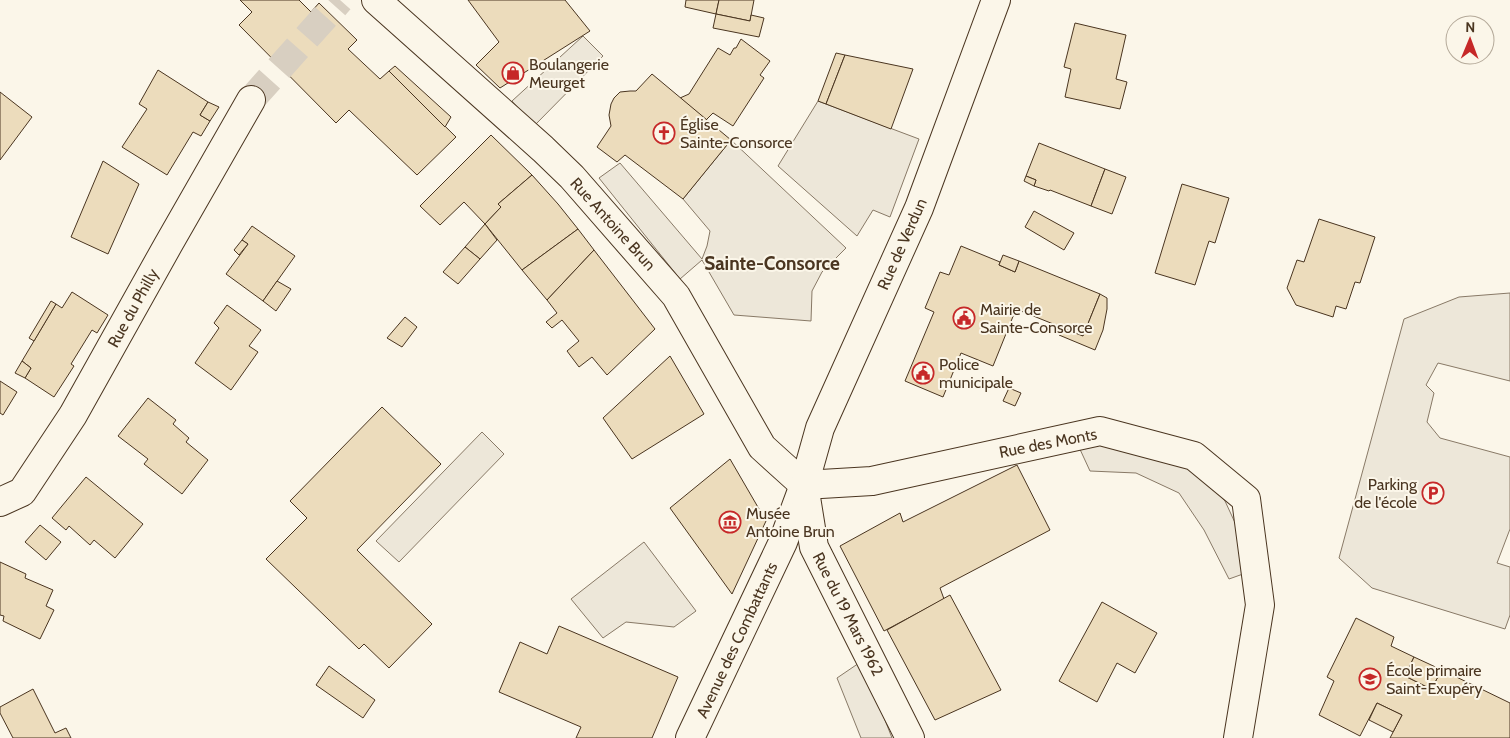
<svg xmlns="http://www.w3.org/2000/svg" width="1510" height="738" font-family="Cabin,sans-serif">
	<rect width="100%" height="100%" fill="#fbf6e9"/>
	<g fill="#ede7d9" stroke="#887966">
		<path d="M 583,36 L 603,56 L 534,126 L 512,101 Z"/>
		<path d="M 818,101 L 919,139 L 890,217 L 873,210 L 857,236 L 778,166 Z"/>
		<path d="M 731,140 L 846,248 L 822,272 L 812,291 L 811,321 L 734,315 L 702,260 L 680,279 L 599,178 L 620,163 L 702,259 L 707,246 L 710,231 L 683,199 Z"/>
		<path d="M 1510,293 L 1510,381 L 1438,363 L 1426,385 L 1434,393 L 1427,422 L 1440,438 L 1510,457 L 1510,529 L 1497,563 L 1510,567 L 1510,615 L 1505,629 L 1372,588 L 1339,558 L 1404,319 L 1459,297 Z"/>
		<path d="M 482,432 L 504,454 L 399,562 L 376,541 Z"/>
		<path d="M 1104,438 L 1195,467 L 1225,501 L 1243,540 L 1243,574 L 1229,579 L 1204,530 L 1179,493 L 1136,473 L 1090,471 L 1078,445 Z"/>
		<path d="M 644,542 L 696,611 L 674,627 L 626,622 L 603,638 L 571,599 Z"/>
		<path d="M 862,661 L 892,738 L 861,738 L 837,678 Z"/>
	</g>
	<g fill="#ecdcbc" stroke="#4a3520">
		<path d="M 240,0 L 299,0 L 311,12 L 319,3 L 357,40 L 348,49 L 380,79 L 389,71 L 456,137 L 417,175 L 349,110 L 336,123 L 239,25 L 252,12 Z"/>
		<path d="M 468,0 L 565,0 L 590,31 L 500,88 L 476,65 L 499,42 Z"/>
		<path d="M 686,0 L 719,0 L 716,14 L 685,7 Z"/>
		<path d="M 719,0 L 754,0 L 750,21 L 716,14 Z"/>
		<path d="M 716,14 L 750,21 L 751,15 L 764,18 L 759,37 L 713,28 Z"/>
		<path d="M 1075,23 L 1126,35 L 1116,79 L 1127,82 L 1120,109 L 1065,97 L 1071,69 L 1064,67 Z"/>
		<path d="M 741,39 L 770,61 L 760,75 L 764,78 L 733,126 L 713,113 L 706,120 L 680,98 L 689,94 L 718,48 L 730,55 L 734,48 L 736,48 Z"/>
		<path d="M 836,53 L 845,55 L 826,104 L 818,101 Z"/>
		<path d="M 845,55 L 913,69 L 891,129 L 826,104 Z"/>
		<path d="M 395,66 L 451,117 L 445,127 L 389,71 Z"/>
		<path d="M 158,70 L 208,102 L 200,115 L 210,121 L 201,136 L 193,132 L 167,175 L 122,147 L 147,109 L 139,104 Z"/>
		<path d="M 652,74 L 731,140 L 683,199 L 625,155 L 617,162 L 597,147 L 611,126 L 609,115 L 611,104 L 614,98 L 620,92 L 630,91 L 636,91 Z"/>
		<path d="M 0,92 L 32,117 L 0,160 Z"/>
		<path d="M 208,102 L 219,107 L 210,121 L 200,115 Z"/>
		<path d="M 491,135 L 532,175 L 498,204 L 501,207 L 485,224 L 464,202 L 440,225 L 420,206 Z"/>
		<path d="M 1039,143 L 1105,169 L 1091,206 L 1050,190 L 1049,191 L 1034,186 L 1036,180 L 1026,176 Z"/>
		<path d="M 103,161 L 139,184 L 108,254 L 71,237 Z"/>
		<path d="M 1105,169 L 1126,177 L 1112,214 L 1091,206 Z"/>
		<path d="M 532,175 L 558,204 L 578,229 L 522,270 L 485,224 L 501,207 L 498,204 Z"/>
		<path d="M 1026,176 L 1036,180 L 1034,186 L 1024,181 Z"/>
		<path d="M 1182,184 L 1229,198 L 1215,243 L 1209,241 L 1195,285 L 1155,273 Z"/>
		<path d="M 1034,211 L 1074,233 L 1064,250 L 1025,227 Z"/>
		<path d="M 1319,219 L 1375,237 L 1360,283 L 1355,282 L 1346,309 L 1336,306 L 1333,317 L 1296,305 L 1287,288 L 1297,260 L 1304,262 Z"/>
		<path d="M 485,224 L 497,240 L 480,259 L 465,247 Z"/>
		<path d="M 252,226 L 295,256 L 263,301 L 226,274 L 248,244 L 242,240 Z"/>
		<path d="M 578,229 L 594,250 L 547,300 L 522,270 Z"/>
		<path d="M 242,240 L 248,244 L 239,255 L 234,250 Z"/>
		<path d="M 961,246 L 1000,262 L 999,265 L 1015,272 L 1019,261 L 1100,294 L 1083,336 L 1016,309 L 993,366 L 961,353 L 943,397 L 905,381 L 934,312 L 925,308 L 940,272 L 949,275 Z"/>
		<path d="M 465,247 L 480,259 L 458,284 L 443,272 Z"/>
		<path d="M 594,250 L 655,329 L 607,375 L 592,357 L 579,367 L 567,351 L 579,341 L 562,320 L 552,328 L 546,322 L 557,313 L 547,300 Z"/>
		<path d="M 1003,255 L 1019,261 L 1015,272 L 999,265 Z"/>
		<path d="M 277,281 L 291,289 L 276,311 L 263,301 Z"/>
		<path d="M 72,292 L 108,315 L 97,333 L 92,330 L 71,364 L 74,366 L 54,397 L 25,378 L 31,368 L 22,361 L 56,304 L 62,308 Z"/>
		<path d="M 1100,294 L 1107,298 L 1107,309 L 1103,330 L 1095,350 L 1059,335 L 1062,328 L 1083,336 Z"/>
		<path d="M 51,301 L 56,304 L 34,341 L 29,338 Z"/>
		<path d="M 227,305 L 261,330 L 249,346 L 258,352 L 231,390 L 195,363 L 219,328 L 214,323 Z"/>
		<path d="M 405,317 L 417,327 L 402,347 L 387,338 Z"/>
		<path d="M 670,356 L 704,414 L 632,459 L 603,418 Z"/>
		<path d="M 22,361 L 31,368 L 25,378 L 15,373 Z"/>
		<path d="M 0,381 L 17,392 L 3,415 L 0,413 Z"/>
		<path d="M 1009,388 L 1021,393 L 1015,406 L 1003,401 Z"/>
		<path d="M 148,398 L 176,420 L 173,424 L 189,438 L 186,442 L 208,460 L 182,494 L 144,464 L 148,459 L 118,436 Z"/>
		<path d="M 382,407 L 441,464 L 357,550 L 432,624 L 389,668 L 364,644 L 359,649 L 266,559 L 307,518 L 290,501 Z"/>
		<path d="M 730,459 L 766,521 L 732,594 L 670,508 Z"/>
		<path d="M 1017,465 L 1050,530 L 940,588 L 944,599 L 884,631 L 840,546 L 900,513 L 903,522 Z"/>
		<path d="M 86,477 L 143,524 L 115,558 L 94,540 L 90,545 L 69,526 L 66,530 L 52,518 Z"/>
		<path d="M 40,525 L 61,542 L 46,560 L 25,542 Z"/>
		<path d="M 0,562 L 26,574 L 25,578 L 53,590 L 46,606 L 54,610 L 40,639 L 3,621 L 4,616 L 0,615 Z"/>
		<path d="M 950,595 L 1001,690 L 935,720 L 887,630 Z"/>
		<path d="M 1102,602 L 1157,633 L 1135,673 L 1117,663 L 1097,702 L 1059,681 Z"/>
		<path d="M 1356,618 L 1394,637 L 1391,646 L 1414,657 L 1405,676 L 1431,689 L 1442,670 L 1510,703 L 1510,738 L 1390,738 L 1402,715 L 1377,703 L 1360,736 L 1319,715 L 1334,681 L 1327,677 Z"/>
		<path d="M 559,626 L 678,677 L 652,738 L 576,738 L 581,727 L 499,692 L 520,642 L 547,654 Z"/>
		<path d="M 1414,657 L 1442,670 L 1431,689 L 1405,676 Z"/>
		<path d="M 329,666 L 375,700 L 363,718 L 316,685 Z"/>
		<path d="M 33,689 L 55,733 L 66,728 L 71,738 L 13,738 L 0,713 L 0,707 Z"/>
		<path d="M 1377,703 L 1402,715 L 1393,732 L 1369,720 Z"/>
	</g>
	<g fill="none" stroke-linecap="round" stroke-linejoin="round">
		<path stroke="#d8cfc1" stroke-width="28" stroke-dasharray="28 14" stroke-linecap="butt" d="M 251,100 L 340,0"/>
		<g stroke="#4a3520" stroke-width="30">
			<g id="minor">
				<path d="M 0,502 L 22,492 L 73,415 L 168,245 L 251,100"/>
				<path d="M 690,738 L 783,542 L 804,485 L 820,428 L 919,208 L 996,0"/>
			</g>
		</g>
		<g stroke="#4a3520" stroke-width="30">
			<g id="tertiary">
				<path d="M 376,0 L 543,149 L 572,177 L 676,296 L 762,447 L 804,485"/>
				<path d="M 804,485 L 872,481 L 1100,431 L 1194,456 L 1246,499 L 1260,605 L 1238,738"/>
				<path d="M 804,485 L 814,547 L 910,738"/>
			</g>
		</g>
		<use href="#minor" stroke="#fbf6e9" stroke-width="28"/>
		<use href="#tertiary" stroke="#fbf6e9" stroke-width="28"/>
	</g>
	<defs>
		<g id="shop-ring" transform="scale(1.125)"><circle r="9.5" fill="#fbf6e9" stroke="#c62828" stroke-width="1.5"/><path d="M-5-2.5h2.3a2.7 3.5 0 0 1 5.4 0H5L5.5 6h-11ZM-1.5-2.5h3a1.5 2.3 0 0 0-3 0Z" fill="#c62828"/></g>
		<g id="church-ring" transform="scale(1.125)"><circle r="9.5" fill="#fbf6e9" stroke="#c62828" stroke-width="1.5"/><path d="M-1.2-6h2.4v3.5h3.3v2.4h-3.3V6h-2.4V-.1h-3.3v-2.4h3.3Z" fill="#c62828"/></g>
		<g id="civic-ring" transform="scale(1.125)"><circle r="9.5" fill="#fbf6e9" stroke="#c62828" stroke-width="1.5"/><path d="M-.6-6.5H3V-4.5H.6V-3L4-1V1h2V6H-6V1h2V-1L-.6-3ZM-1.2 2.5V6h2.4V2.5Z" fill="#c62828"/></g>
		<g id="parking-ring" transform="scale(1.125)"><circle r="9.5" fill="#fbf6e9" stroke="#c62828" stroke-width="1.5"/><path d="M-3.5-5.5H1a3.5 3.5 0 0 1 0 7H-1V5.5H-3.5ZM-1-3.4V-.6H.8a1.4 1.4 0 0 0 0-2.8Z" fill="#c62828"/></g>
		<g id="museum-ring" transform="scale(1.125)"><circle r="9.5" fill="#fbf6e9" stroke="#c62828" stroke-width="1.5"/><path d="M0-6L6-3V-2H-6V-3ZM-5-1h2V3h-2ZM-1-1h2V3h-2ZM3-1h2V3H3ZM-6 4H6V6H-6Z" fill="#c62828"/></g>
		<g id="school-ring" transform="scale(1.125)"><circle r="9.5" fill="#fbf6e9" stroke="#c62828" stroke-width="1.5"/><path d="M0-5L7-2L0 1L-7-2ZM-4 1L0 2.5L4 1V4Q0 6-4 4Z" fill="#c62828"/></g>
	</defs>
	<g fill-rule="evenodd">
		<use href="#shop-ring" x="513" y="73"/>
		<use href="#church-ring" x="664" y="133"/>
		<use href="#civic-ring" x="964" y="318"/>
		<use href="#civic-ring" x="923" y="373"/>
		<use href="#parking-ring" x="1433" y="493"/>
		<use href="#museum-ring" x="730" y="522"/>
		<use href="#school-ring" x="1370" y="679"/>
	</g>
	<g text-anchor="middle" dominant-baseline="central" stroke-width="4" stroke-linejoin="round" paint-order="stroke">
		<g font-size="16" fill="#4a3520" stroke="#fbf6e9" text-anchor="start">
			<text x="529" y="64">Boulangerie<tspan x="529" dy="18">Meurget</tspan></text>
			<text x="680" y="124">Église<tspan x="680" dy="18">Sainte-Consorce</tspan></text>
			<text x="980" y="309">Mairie de<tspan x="980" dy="18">Sainte-Consorce</tspan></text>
			<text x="939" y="364">Police<tspan x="939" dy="18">municipale</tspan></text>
			<text x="1417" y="484" text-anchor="end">Parking<tspan x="1417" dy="18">de l'école</tspan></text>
			<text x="746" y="513">Musée<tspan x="746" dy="18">Antoine Brun</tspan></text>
			<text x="1386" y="670">École primaire<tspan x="1386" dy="18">Saint-Exupéry</tspan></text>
		</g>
		<g font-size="16" fill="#4a3520" stroke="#fbf6e9">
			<text transform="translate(613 224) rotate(48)">Rue Antoine Brun</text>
			<text transform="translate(902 244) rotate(-66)">Rue de Verdun</text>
			<text transform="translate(133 308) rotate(-61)">Rue du Philly</text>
			<text transform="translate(1048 443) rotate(-11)">Rue des Monts</text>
			<text transform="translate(848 614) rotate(63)">Rue du 19 Mars 1962</text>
			<text transform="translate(737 640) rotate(-65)">Avenue des Combattants</text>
		</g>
		<g font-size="19" font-weight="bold" fill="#4a3520" stroke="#fbf6e9">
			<text x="772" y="263">Sainte-Consorce</text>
		</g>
	</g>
	<g transform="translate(1470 40) rotate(1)"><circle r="24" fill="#fbf6e9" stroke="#b4a999"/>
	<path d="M0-4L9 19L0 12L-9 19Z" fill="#c62828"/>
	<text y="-8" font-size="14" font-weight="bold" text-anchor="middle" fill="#4a3520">N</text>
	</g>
</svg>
